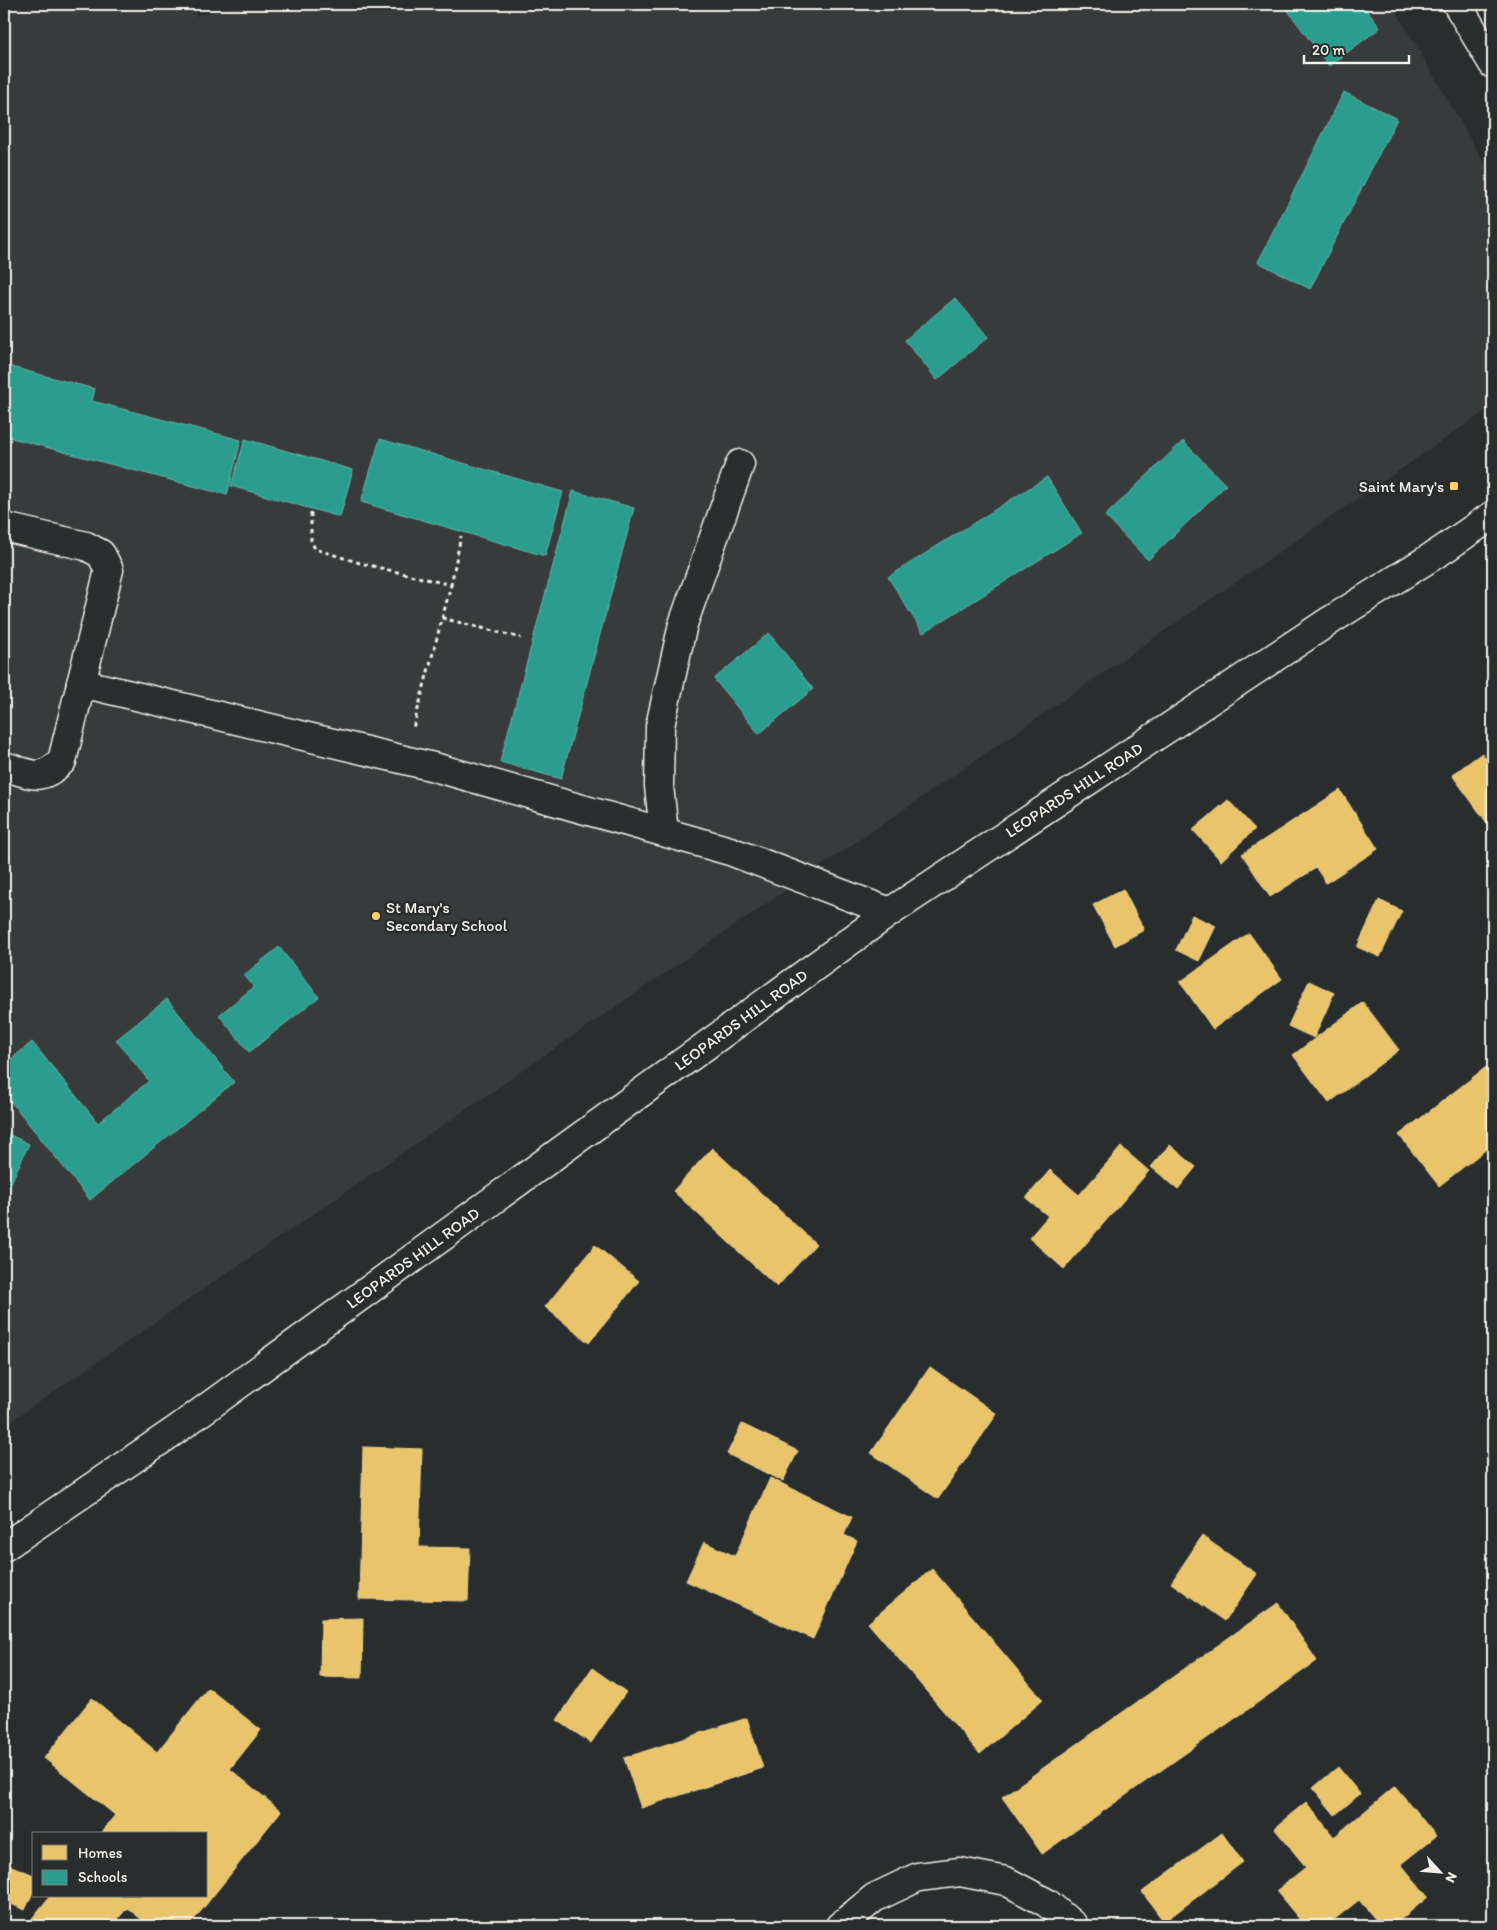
<svg xmlns="http://www.w3.org/2000/svg" width="1497" height="1930" font-family="Itim,sans-serif">
	<rect width="100%" height="100%" fill="#2a2d2e"/>
	<filter id="ink" filterUnits="userSpaceOnUse"><feTurbulence type="fractalNoise" baseFrequency=".02" numOctaves="2"/><feDisplacementMap in="SourceGraphic" scale="10" xChannelSelector="R" yChannelSelector="G"/><feConvolveMatrix kernelMatrix="1 2 1 2 8 2 1 2 1" color-interpolation-filters="sRGB"/></filter>
	<g filter="url(#ink)">
		<path fill="#373a3a" d="M 4,4 L 193,4 L 196,16 L 240,4 L 1392,4 L 1493,178 L 1493,406 L 4,1426 Z"/>
		<g fill="#e9c46a" stroke="#ecd290">
			<path d="M 1482,753 L 1493,768 L 1493,831 L 1452,775 Z"/>
			<path d="M 1340,790 L 1378,849 L 1326,883 L 1316,868 L 1270,897 L 1242,854 Z"/>
			<path d="M 1228,800 L 1255,829 L 1221,861 L 1193,830 Z"/>
			<path d="M 1123,889 L 1144,930 L 1115,946 L 1093,905 Z"/>
			<path d="M 1379,900 L 1402,911 L 1380,957 L 1357,947 Z"/>
			<path d="M 1192,915 L 1216,926 L 1199,961 L 1176,950 Z"/>
			<path d="M 1249,933 L 1282,979 L 1213,1029 L 1180,982 Z"/>
			<path d="M 1309,981 L 1334,993 L 1314,1038 L 1288,1026 Z"/>
			<path d="M 1363,1002 L 1399,1050 L 1329,1103 L 1293,1055 Z"/>
			<path d="M 1486,1067 L 1493,1077 L 1493,1144 L 1439,1186 L 1399,1135 Z"/>
			<path d="M 1170,1145 L 1196,1167 L 1178,1189 L 1151,1167 Z"/>
			<path d="M 1121,1147 L 1149,1171 L 1064,1269 L 1029,1238 L 1048,1216 L 1026,1198 L 1050,1170 L 1079,1195 Z"/>
			<path d="M 712,1148 L 816,1244 L 777,1287 L 673,1191 Z"/>
			<path d="M 595,1245 L 639,1281 L 589,1343 L 545,1307 Z"/>
			<path d="M 930,1367 L 997,1414 L 938,1499 L 871,1453 Z"/>
			<path d="M 742,1424 L 798,1451 L 783,1481 L 727,1454 Z"/>
			<path d="M 363,1447 L 422,1449 L 419,1547 L 470,1548 L 468,1601 L 359,1599 Z"/>
			<path d="M 770,1478 L 852,1517 L 844,1535 L 857,1541 L 813,1639 L 686,1581 L 704,1542 L 735,1556 Z"/>
			<path d="M 1202,1536 L 1257,1574 L 1225,1621 L 1171,1583 Z"/>
			<path d="M 932,1569 L 1043,1700 L 980,1754 L 868,1623 Z"/>
			<path d="M 1278,1603 L 1317,1661 L 1042,1854 L 1002,1797 Z"/>
			<path d="M 363,1618 L 362,1678 L 320,1677 L 321,1619 Z"/>
			<path d="M 592,1668 L 626,1692 L 591,1743 L 557,1720 Z"/>
			<path d="M 208,1688 L 261,1730 L 230,1769 L 281,1811 L 189,1926 L 150,1926 L 127,1908 L 112,1926 L 26,1926 L 50,1896 L 206,1896 L 206,1834 L 100,1834 L 115,1815 L 44,1758 L 92,1698 L 157,1752 Z"/>
			<path d="M 747,1718 L 763,1768 L 641,1808 L 624,1758 Z"/>
			<path d="M 1338,1767 L 1360,1794 L 1335,1815 L 1313,1788 Z"/>
			<path d="M 1395,1786 L 1436,1836 L 1401,1864 L 1428,1897 L 1393,1926 L 1381,1926 L 1359,1900 L 1326,1926 L 1305,1926 L 1276,1891 L 1306,1867 L 1274,1828 L 1306,1802 L 1334,1837 Z"/>
			<path d="M 1222,1833 L 1243,1862 L 1164,1922 L 1142,1892 Z"/>
			<path d="M 4,1863 L 34,1875 L 34,1890 L 25,1910 L 4,1901 Z"/>
		</g>
		<g fill="#2a9d8f" stroke="#67b6aa">
			<path d="M 1283,4 L 1362,4 L 1380,28 L 1329,66 Z"/>
			<path d="M 1344,92 L 1397,119 L 1310,289 L 1258,262 Z"/>
			<path d="M 955,298 L 988,337 L 937,380 L 905,340 Z"/>
			<path d="M 4,365 L 95,389 L 92,401 L 241,440 L 227,495 L 4,436 Z"/>
			<path d="M 245,439 L 353,470 L 340,517 L 231,486 Z"/>
			<path d="M 380,439 L 563,492 L 545,556 L 361,502 Z"/>
			<path d="M 1183,441 L 1226,485 L 1148,560 L 1105,516 Z"/>
			<path d="M 1047,477 L 1082,533 L 923,633 L 888,577 Z"/>
			<path d="M 573,491 L 634,508 L 561,779 L 500,762 Z"/>
			<path d="M 769,633 L 813,689 L 759,734 L 714,679 Z"/>
			<path d="M 279,947 L 319,997 L 249,1052 L 219,1015 L 254,987 L 244,975 Z"/>
			<path d="M 167,999 L 234,1082 L 90,1200 L 4,1093 L 4,1065 L 32,1042 L 98,1123 L 149,1081 L 116,1040 Z"/>
			<path d="M 4,1132 L 29,1144 L 4,1198 Z"/>
		</g>
		<g fill="none" stroke-linecap="round" stroke-linejoin="round">
			<g stroke="#f4f1e8" stroke-width="31">
				<g id="minor">
					<path d="M 4,527 L 86,546 L 101,554 L 109,570 L 62,761 C 40,783 31,774 4,766"/>
					<path d="M 81,683 L 434,767 L 730,851 L 890,912"/>
					<path d="M 664,832 L 659,786 L 660,726 L 683,624 L 740,464"/>
					<path d="M 840,1926 L 874,1898 L 918,1877 L 960,1872 L 1006,1881 L 1047,1903 L 1074,1926"/>
				</g>
			</g>
			<g stroke="#f4f1e8" stroke-width="31">
				<g id="major">
					<path d="M 1457,4 L 1493,64"/>
					<path d="M 4,1547 L 176,1430 L 890,912 L 1331,620 L 1444,549 L 1493,515"/>
				</g>
			</g>
			<g stroke="#f4f1e8" stroke-width="3" stroke-dasharray="4 4" stroke-linecap="butt">
				<path d="M 311,513 L 311,540 L 315,549 L 360,563 L 451,585 L 413,728"/>
				<path d="M 451,585 L 461,536"/>
				<path d="M 442,618 L 521,638"/>
			</g>
			<use href="#minor" stroke="#2a2d2e" stroke-width="28"/>
			<use href="#major" stroke="#2a2d2e" stroke-width="28"/>
		</g>
	</g>
	<g fill="#ffd166" stroke="#2a2d2e" stroke-width="2">
		<rect x="1449" y="481" width="10" height="10" rx="2.5"/>
		<circle cx="376" cy="916" r="5"/>
	</g>
	<g text-anchor="middle" dominant-baseline="central" stroke-width="5" stroke-linejoin="round" paint-order="stroke">
		<g font-size="16" fill="#f4f1e8" stroke="#2a2d2e" text-anchor="end">
			<text x="1444" y="486">Saint Mary's</text>
			<text x="386" y="907" text-anchor="start">St Mary's<tspan x="386" dy="18">Secondary School</tspan></text>
		</g>
		<g font-size="16" fill="#f4f1e8" stroke="#2a2d2e">
			<text transform="translate(1074 790) rotate(-33)">LEOPARDS HILL ROAD</text>
			<text transform="translate(741 1020) rotate(-36)">LEOPARDS HILL ROAD</text>
			<text transform="translate(413 1258) rotate(-36)">LEOPARDS HILL ROAD</text>
		</g>
	</g>
	<rect width="1497" height="1930" fill="none" stroke="#2a2d2e" stroke-width="20"/>
	<rect x="10" y="10" width="1477" height="1910" fill="none" stroke="#f4f1e8" stroke-width="2" filter="url(#ink)"/>
	<rect x="32" y="1832" width="175" height="65" fill="#2a2d2e" stroke="#7b7b78"/>
	<rect x="42" y="1845" width="25" height="15" fill="#e9c46a" stroke="#7b7b78"/>
	<text x="78" y="1858" font-size="15" fill="#f4f1e8">Homes</text>
	<rect x="42" y="1870" width="25" height="15" fill="#2a9d8f" stroke="#7b7b78"/>
	<text x="78" y="1882" font-size="15" fill="#f4f1e8">Schools</text>
	<g transform="translate(1440 1872) rotate(116)" stroke="#2a2d2e" stroke-width="4" paint-order="stroke">
	<path d="M0-4L9 19L0 12L-9 19Z" fill="#f4f1e8"/>
	<text y="-8" font-size="14" font-weight="bold" text-anchor="middle" fill="#f4f1e8">N</text>
	</g>
	<path d="M1304 55v8h105v-8" fill="none" stroke="#f4f1e8" stroke-width="2.5"/>
	<text x="1312" y="55" font-size="15" fill="#f4f1e8" stroke="#2a2d2e" stroke-width="4" paint-order="stroke">20 m</text>
</svg>
